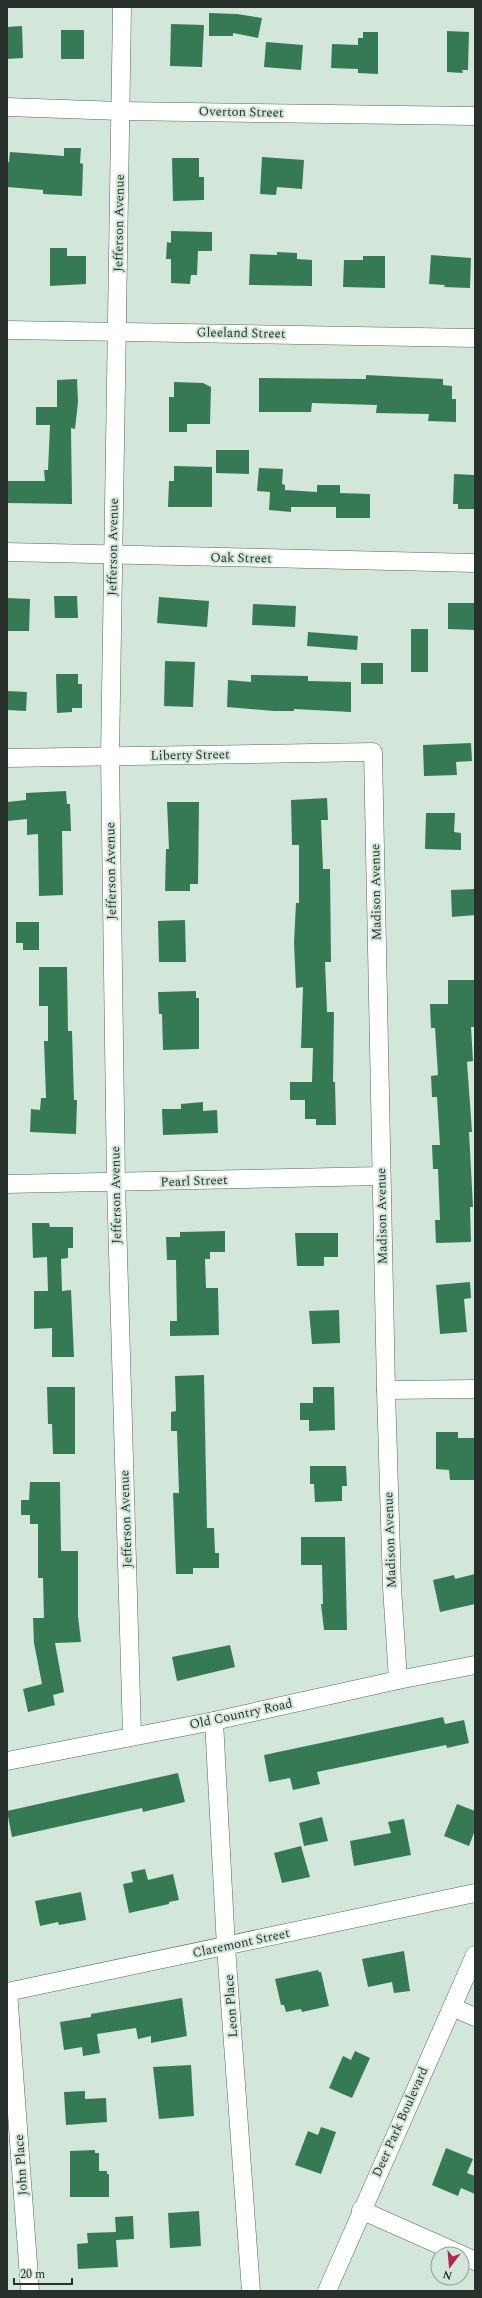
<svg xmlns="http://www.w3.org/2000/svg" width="482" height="2298" font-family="Spectral,serif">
	<rect width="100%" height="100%" fill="#d2e7da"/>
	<g fill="#367a55">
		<path d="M 209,13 L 237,14 L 262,18 L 258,38 L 233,33 L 233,36 L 209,36 Z"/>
		<path d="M 171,24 L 204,25 L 202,67 L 170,66 Z"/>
		<path d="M 22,26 L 23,58 L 7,59 L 7,27 Z"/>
		<rect x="61" y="30" width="23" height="29"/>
		<path d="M 447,31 L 469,32 L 468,70 L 462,70 L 463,73 L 447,72 Z"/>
		<path d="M 363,32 L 378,32 L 378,74 L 358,73 L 358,69 L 331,68 L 332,44 L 358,45 L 358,38 L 363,38 Z"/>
		<path d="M 266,42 L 303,45 L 301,70 L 264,67 Z"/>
		<path d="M 64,148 L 81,148 L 80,163 L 83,164 L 82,196 L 43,194 L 43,190 L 7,187 L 7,162 L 9,162 L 10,152 L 64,156 Z"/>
		<path d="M 262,157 L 304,160 L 302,189 L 277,187 L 276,195 L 260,194 Z"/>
		<path d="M 172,158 L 199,158 L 199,177 L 204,177 L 204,200 L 173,201 Z"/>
		<path d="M 171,231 L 212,232 L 212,251 L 198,251 L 197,275 L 191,275 L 190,284 L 171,283 L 171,259 L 166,259 L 167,242 L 171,243 Z"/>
		<path d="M 50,248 L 67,248 L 67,256 L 86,256 L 86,284 L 50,286 Z"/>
		<path d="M 277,252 L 297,253 L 297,259 L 312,260 L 312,286 L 249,285 L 250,254 L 277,255 Z"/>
		<path d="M 431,255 L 471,258 L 470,288 L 444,287 L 445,285 L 429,284 Z"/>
		<path d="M 363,256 L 385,256 L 385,288 L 343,287 L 344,260 L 363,260 Z"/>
		<path d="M 366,375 L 443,379 L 443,385 L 452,386 L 452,399 L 456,399 L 456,422 L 428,421 L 429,414 L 376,413 L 377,405 L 312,403 L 311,412 L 259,412 L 259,378 L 366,379 Z"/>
		<path d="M 77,379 L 78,402 L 75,429 L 71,428 L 72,504 L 7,503 L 7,481 L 45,481 L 44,470 L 48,470 L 50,425 L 36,425 L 36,407 L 57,407 L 57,380 Z"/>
		<path d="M 174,382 L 203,383 L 211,387 L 210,424 L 187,424 L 187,432 L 169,432 L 169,397 L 174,397 Z"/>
		<path d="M 216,450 L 249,450 L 249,474 L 216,473 Z"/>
		<path d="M 174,466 L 212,467 L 212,507 L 168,507 L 169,481 L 174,481 Z"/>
		<path d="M 259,468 L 283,469 L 282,484 L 285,485 L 285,490 L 317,492 L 317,485 L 340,485 L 340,493 L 370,494 L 370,518 L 336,518 L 336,507 L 291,507 L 291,512 L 269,510 L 270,492 L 257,491 Z"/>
		<path d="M 454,474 L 475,475 L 475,509 L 458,509 L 458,504 L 453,504 Z"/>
		<path d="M 54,596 L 77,596 L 78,618 L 55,618 Z"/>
		<path d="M 159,597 L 209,601 L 207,627 L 157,623 Z"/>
		<path d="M 7,598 L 30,599 L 29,631 L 7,631 Z"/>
		<path d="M 448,603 L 475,603 L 475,630 L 448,629 Z"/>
		<path d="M 253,604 L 296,606 L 295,627 L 252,625 Z"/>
		<rect x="411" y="629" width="17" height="43"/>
		<path d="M 308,632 L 358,636 L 357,650 L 307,646 Z"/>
		<path d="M 165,661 L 195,662 L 193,707 L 164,706 Z"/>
		<rect x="361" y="663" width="22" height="21"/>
		<path d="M 56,674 L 78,674 L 78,684 L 82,684 L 82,708 L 72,708 L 72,712 L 57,713 Z"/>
		<path d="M 251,675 L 308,676 L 308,681 L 351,682 L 351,712 L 294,709 L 294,711 L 274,711 L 227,707 L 228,680 L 251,682 Z"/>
		<path d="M 7,691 L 27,692 L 26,711 L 7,710 Z"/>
		<path d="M 471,743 L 472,761 L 456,762 L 457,775 L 424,776 L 423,745 Z"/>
		<path d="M 66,791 L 67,804 L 70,804 L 71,831 L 62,831 L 63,895 L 39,896 L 38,834 L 27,835 L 27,819 L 7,821 L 7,802 L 26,800 L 26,793 Z"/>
		<path d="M 327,798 L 328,820 L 321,820 L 323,869 L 330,869 L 331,962 L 325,962 L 327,1012 L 334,1012 L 333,1082 L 335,1082 L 336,1125 L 316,1125 L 316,1119 L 305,1119 L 305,1100 L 290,1100 L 290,1082 L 312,1082 L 313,1048 L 301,1048 L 303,987 L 296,988 L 294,943 L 296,903 L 299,903 L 299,845 L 292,845 L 291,800 Z"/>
		<path d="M 167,802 L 199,802 L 198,884 L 190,884 L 190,891 L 165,891 L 166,849 L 169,849 Z"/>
		<path d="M 426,813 L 455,813 L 454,832 L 461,833 L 461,850 L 425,849 Z"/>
		<path d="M 475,889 L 475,915 L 452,917 L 451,890 Z"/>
		<path d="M 185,920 L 186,962 L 159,962 L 158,921 Z"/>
		<path d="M 16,922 L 39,922 L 39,950 L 23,950 L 23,943 L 16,943 Z"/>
		<path d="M 39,967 L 67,967 L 68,1031 L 72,1031 L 74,1100 L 77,1100 L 76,1134 L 30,1132 L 31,1109 L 40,1110 L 41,1098 L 46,1098 L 44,1041 L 48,1041 L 48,1006 L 39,1006 Z"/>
		<path d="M 448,980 L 475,980 L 475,1027 L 471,1027 L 473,1061 L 467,1062 L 472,1132 L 469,1132 L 473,1207 L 470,1207 L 471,1242 L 436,1243 L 435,1220 L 440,1220 L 438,1169 L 433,1169 L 432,1145 L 440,1145 L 437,1097 L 432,1097 L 431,1076 L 438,1075 L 435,1028 L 431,1028 L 430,1004 L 448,1004 Z"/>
		<path d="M 196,991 L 196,998 L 199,998 L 199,1049 L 163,1050 L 162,1014 L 159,1014 L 158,992 Z"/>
		<path d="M 203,1102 L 203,1111 L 217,1110 L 218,1133 L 163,1135 L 162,1109 L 181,1109 L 181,1104 Z"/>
		<path d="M 32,1223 L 49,1223 L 50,1227 L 73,1227 L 73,1248 L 68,1248 L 68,1258 L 61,1259 L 62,1291 L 71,1290 L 74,1357 L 52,1357 L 52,1328 L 34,1329 L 34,1291 L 48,1291 L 47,1257 L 33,1258 Z"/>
		<path d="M 225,1231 L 225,1252 L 210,1252 L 210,1259 L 205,1259 L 206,1288 L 218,1288 L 219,1335 L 170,1336 L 170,1321 L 177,1321 L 176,1260 L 167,1260 L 166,1237 L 180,1237 L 180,1232 Z"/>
		<path d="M 295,1233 L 338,1233 L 338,1257 L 324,1257 L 324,1266 L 297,1266 Z"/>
		<path d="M 470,1282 L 471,1298 L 464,1299 L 467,1332 L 440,1334 L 436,1285 Z"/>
		<path d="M 339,1310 L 340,1343 L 312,1344 L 309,1311 Z"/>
		<path d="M 204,1375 L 207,1528 L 214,1528 L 215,1553 L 219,1553 L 219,1568 L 193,1568 L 193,1574 L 176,1574 L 173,1493 L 179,1493 L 177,1431 L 171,1431 L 171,1412 L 176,1411 L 175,1376 Z"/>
		<path d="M 47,1387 L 75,1387 L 75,1454 L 53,1454 L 52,1424 L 48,1424 Z"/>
		<path d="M 313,1387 L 334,1387 L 335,1430 L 309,1431 L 309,1420 L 300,1420 L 300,1403 L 313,1403 Z"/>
		<path d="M 436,1432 L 458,1432 L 458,1438 L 475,1438 L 475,1480 L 450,1480 L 449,1470 L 436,1469 Z"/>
		<path d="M 310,1466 L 346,1466 L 347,1486 L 342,1486 L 342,1501 L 315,1502 L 314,1484 L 310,1484 Z"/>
		<path d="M 30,1482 L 60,1482 L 61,1551 L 78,1551 L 78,1616 L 81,1642 L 55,1643 L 64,1692 L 53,1695 L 55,1705 L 28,1712 L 23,1689 L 42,1684 L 34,1643 L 33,1618 L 44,1618 L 43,1578 L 38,1578 L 38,1524 L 30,1524 L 30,1515 L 21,1515 L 21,1500 L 29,1500 Z"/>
		<path d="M 301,1537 L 345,1537 L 347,1630 L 324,1630 L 321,1604 L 323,1604 L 322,1565 L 301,1565 Z"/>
		<path d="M 475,1574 L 475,1604 L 440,1612 L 433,1580 L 454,1575 L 455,1579 Z"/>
		<path d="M 230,1645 L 235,1667 L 177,1681 L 172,1657 Z"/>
		<path d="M 443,1717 L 445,1724 L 464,1720 L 469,1743 L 447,1748 L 446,1745 L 317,1772 L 320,1784 L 293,1790 L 290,1778 L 269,1782 L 264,1755 Z"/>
		<path d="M 178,1773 L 185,1802 L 143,1812 L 142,1808 L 12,1837 L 7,1811 Z"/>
		<path d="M 457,1804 L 475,1811 L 475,1830 L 469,1846 L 444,1836 Z"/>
		<path d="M 322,1817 L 328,1841 L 304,1846 L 299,1823 Z"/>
		<path d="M 404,1819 L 411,1855 L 354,1866 L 350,1841 L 391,1833 L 388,1822 Z"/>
		<path d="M 301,1846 L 310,1877 L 282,1883 L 274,1853 Z"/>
		<path d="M 145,1869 L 148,1880 L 173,1874 L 179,1900 L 169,1902 L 169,1904 L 129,1913 L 123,1884 L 133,1882 L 131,1872 Z"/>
		<path d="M 81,1892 L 86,1920 L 59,1925 L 58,1922 L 40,1926 L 35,1901 Z"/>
		<path d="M 404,1951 L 410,1991 L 394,1993 L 392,1982 L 368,1987 L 362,1959 Z"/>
		<path d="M 318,1970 L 319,1972 L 321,1972 L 329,2006 L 302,2012 L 301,2009 L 286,2012 L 284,2005 L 281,2005 L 275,1979 Z"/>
		<path d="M 182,1998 L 187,2036 L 151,2043 L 151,2036 L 138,2039 L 136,2028 L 97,2034 L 100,2053 L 83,2056 L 82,2047 L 64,2050 L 60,2022 L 91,2017 L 91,2014 Z"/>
		<path d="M 355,2051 L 370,2058 L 352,2098 L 329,2088 L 343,2056 L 351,2060 Z"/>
		<path d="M 191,2065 L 194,2116 L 159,2119 L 153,2067 Z"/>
		<path d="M 85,2091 L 85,2099 L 106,2098 L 107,2122 L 66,2125 L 64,2092 Z"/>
		<path d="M 321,2127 L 336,2132 L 321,2174 L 295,2165 L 308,2131 L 318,2135 Z"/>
		<path d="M 446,2148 L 473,2159 L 467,2173 L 475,2176 L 475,2194 L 461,2188 L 458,2196 L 432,2185 Z"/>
		<path d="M 95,2150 L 95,2153 L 99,2153 L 99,2171 L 107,2171 L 107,2174 L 109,2174 L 109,2197 L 70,2197 L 70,2151 Z"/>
		<path d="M 199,2211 L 201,2246 L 170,2248 L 168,2213 Z"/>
		<path d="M 133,2216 L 134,2239 L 116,2240 L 118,2267 L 78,2269 L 77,2244 L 88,2243 L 87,2233 L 116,2232 L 115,2217 Z"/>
	</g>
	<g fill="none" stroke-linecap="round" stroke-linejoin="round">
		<g stroke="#55675c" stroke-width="19">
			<g id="street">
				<path d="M 122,7 L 110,757 L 116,1183 L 132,1735"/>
				<path d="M 7,107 L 120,111 L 475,116"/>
				<path d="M 7,330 L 475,338"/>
				<path d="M 7,552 L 475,563"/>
				<path d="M 7,758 L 373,752 L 386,1390 L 392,1587 L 398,1680"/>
				<path d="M 7,1184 L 380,1176"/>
				<path d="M 386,1390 L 475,1389"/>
				<path d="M 214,1721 L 226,1947 L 251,2291"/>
				<path d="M 7,1761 L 214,1721 L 398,1680 L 475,1665"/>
				<path d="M 7,1992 L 475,1893"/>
				<path d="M 8,1992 L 30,2291"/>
				<path d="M 452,2007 L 475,2017"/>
				<path d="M 361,2210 L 460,2254"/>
				<path d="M 462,2255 L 475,2261"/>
				<path d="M 327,2291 L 475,1955"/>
			</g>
		</g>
		<use href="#street" stroke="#fff" stroke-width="18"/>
	</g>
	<g text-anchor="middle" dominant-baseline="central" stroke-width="4" stroke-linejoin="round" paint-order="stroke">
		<g font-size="13" fill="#29312c" stroke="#d2e7da">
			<text transform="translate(241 112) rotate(1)">Overton Street</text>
			<text transform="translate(119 223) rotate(-89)">Jefferson Avenue</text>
			<text transform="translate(241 333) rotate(1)">Gleeland Street</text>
			<text transform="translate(113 547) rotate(-89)">Jefferson Avenue</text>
			<text transform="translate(241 558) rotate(1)">Oak Street</text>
			<text transform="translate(190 755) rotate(-1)">Liberty Street</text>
			<text transform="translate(111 871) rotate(-91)">Jefferson Avenue</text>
			<text transform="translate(376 892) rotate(-91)">Madison Avenue</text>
			<text transform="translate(194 1181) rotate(-2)">Pearl Street</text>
			<text transform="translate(116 1195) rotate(-91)">Jefferson Avenue</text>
			<text transform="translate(382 1216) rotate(-91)">Madison Avenue</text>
			<text transform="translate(126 1519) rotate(-92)">Jefferson Avenue</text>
			<text transform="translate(390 1540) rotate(-92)">Madison Avenue</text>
			<text transform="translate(241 1714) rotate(-12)">Old Country Road</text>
			<text transform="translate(241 1943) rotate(-12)">Claremont Street</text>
			<text transform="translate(231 2006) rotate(-94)">Leon Place</text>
			<text transform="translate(400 2122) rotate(-66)">Deer Park Boulevard</text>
			<text transform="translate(21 2165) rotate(-94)">John Place</text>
		</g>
	</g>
	<rect width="482" height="2298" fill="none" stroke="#29312c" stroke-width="16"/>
	<g transform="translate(450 2266) rotate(196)"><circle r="19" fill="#d2e7da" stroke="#8e9e94"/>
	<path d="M0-3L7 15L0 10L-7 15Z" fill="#b42554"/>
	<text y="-6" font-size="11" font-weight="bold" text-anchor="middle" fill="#29312c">N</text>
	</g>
	<path d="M14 2278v6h58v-6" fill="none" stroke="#29312c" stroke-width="2"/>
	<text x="20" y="2278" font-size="12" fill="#29312c" stroke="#d2e7da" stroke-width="3" paint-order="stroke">20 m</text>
</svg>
